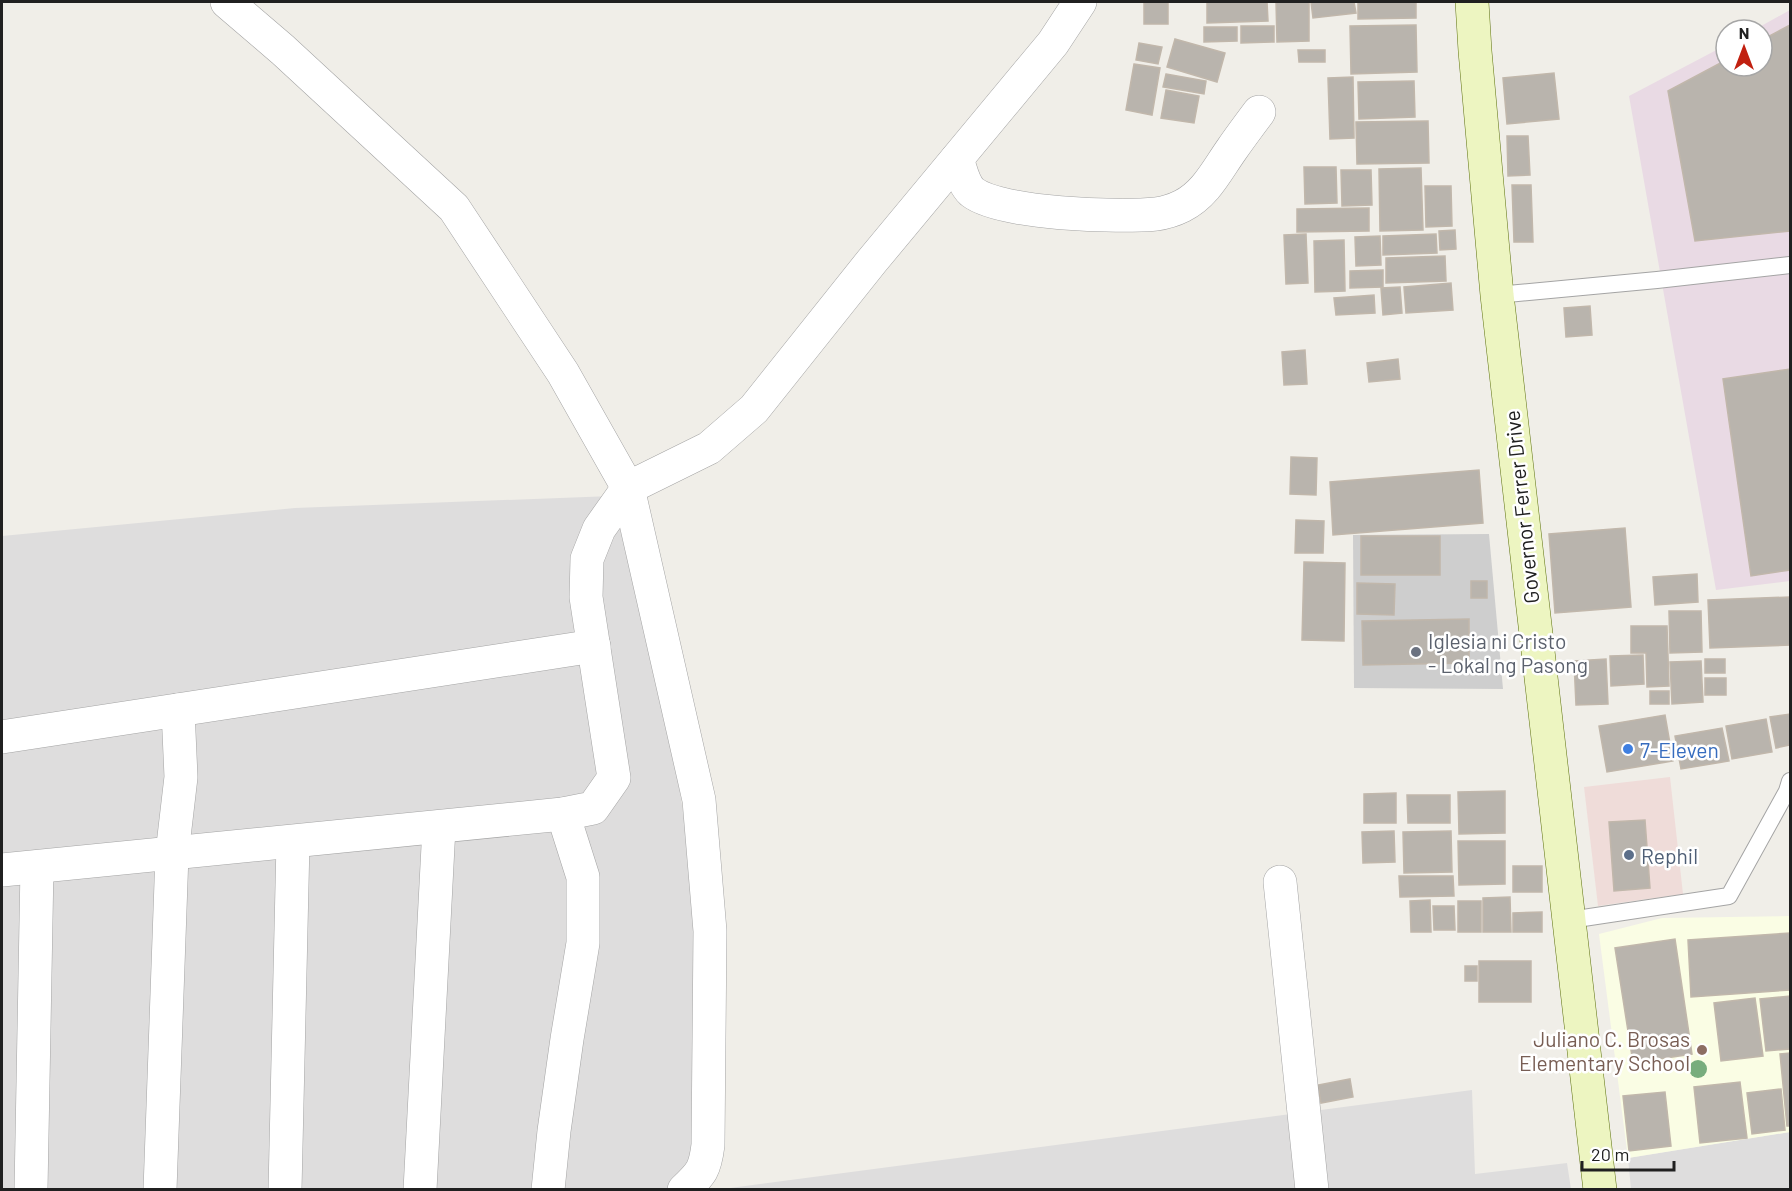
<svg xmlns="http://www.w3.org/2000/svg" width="1792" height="1191" font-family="Barlow,sans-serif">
	<rect width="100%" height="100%" fill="#f0eee8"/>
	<g fill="#dedddd">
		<path d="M 612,496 L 672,741 L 691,863 L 698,931 L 699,1189 L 2,1190 L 2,536 L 295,508 Z"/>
		<path d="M 1472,1090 L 1475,1174 L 1567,1163 L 1571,1189 L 715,1190 Z"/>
		<path d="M 1790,1132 L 1790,1189 L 1631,1189 L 1628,1158 Z"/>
	</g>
	<path fill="#efdcd9" d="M 1670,777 L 1683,894 L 1598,906 L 1584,787 Z"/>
	<path fill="#e9dae4" d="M 1790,10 L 1790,581 L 1716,590 L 1629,96 L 1726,45 L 1726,66 L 1762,66 L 1762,30 L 1754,30 Z"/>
	<path fill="#fafde4" d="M 1790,916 L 1790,1132 L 1628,1158 L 1599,934 L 1662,918 Z"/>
	<path fill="#cecece" d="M 1489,534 L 1503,689 L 1354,688 L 1353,535 Z"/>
	<g fill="#b9b4ad" stroke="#c1b7ab" stroke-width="1.5">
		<rect x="1144" y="2" width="24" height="22"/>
		<path d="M 1207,2 L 1267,2 L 1268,21 L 1207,23 Z"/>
		<path d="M 1276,2 L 1309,2 L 1309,41 L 1277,42 Z"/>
		<path d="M 1311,2 L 1354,2 L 1356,13 L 1313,18 Z"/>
		<path d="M 1358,2 L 1416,2 L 1416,18 L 1358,19 Z"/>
		<path d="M 1416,25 L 1417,72 L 1351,74 L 1350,26 Z"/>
		<path d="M 1790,25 L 1790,231 L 1695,241 L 1668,91 L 1726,60 L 1726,66 L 1762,66 L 1762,40 Z"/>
		<path d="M 1241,26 L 1274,26 L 1274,42 L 1241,43 Z"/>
		<path d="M 1204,27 L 1237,27 L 1237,41 L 1204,42 Z"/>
		<path d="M 1175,39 L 1225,53 L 1217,82 L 1167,67 Z"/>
		<path d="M 1139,43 L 1162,47 L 1158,64 L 1136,60 Z"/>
		<path d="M 1298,50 L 1325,50 L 1325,62 L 1299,62 Z"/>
		<path d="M 1134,64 L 1160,68 L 1152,115 L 1126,110 Z"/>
		<path d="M 1554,73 L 1559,119 L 1507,124 L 1503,78 Z"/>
		<path d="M 1166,74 L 1206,81 L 1204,94 L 1163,87 Z"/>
		<path d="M 1353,77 L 1354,138 L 1330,139 L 1328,78 Z"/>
		<path d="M 1414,81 L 1415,117 L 1359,119 L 1358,82 Z"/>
		<path d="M 1166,90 L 1199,96 L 1194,123 L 1161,118 Z"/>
		<path d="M 1428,121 L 1429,163 L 1357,164 L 1356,122 Z"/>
		<path d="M 1507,136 L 1528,136 L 1530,175 L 1508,176 Z"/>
		<path d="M 1304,167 L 1336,167 L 1337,203 L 1305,204 Z"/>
		<path d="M 1421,168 L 1423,230 L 1380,231 L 1379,169 Z"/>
		<path d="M 1341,170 L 1371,170 L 1372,205 L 1342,206 Z"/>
		<path d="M 1512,185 L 1531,185 L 1533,242 L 1514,242 Z"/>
		<path d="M 1425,186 L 1451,186 L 1452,226 L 1426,227 Z"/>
		<path d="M 1369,208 L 1369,231 L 1297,232 L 1297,209 Z"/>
		<path d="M 1455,230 L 1456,249 L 1440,250 L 1439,231 Z"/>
		<path d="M 1306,234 L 1308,283 L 1286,284 L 1284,235 Z"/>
		<path d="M 1436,234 L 1437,253 L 1383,255 L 1383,236 Z"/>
		<path d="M 1380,236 L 1381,265 L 1356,266 L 1355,237 Z"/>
		<path d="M 1344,240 L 1345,291 L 1315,292 L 1314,241 Z"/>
		<path d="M 1445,256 L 1446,281 L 1386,283 L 1386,258 Z"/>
		<path d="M 1383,270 L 1383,287 L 1350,288 L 1350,271 Z"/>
		<path d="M 1451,283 L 1453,310 L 1406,313 L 1404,287 Z"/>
		<path d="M 1400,287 L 1402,313 L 1383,315 L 1381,288 Z"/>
		<path d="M 1374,295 L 1375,313 L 1336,315 L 1334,298 Z"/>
		<path d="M 1590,306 L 1592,335 L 1566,337 L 1564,308 Z"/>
		<path d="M 1305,350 L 1307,384 L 1284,385 L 1282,352 Z"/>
		<path d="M 1398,359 L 1400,379 L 1369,382 L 1367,363 Z"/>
		<path d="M 1790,369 L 1790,570 L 1751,576 L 1723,379 Z"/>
		<path d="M 1291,457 L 1317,458 L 1316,495 L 1290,494 Z"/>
		<path d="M 1479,470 L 1483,523 L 1333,535 L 1330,482 Z"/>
		<path d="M 1296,520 L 1324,521 L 1323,553 L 1295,553 Z"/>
		<path d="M 1625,528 L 1631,607 L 1555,613 L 1549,534 Z"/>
		<rect x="1361" y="536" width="79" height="39"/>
		<path d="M 1304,562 L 1345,563 L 1344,641 L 1302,640 Z"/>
		<path d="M 1697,574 L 1698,602 L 1655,605 L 1653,577 Z"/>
		<rect x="1471" y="581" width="16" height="17"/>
		<path d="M 1357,583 L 1395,584 L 1394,615 L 1357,614 Z"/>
		<path d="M 1790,597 L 1790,645 L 1710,648 L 1708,600 Z"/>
		<path d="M 1669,611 L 1701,611 L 1702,652 L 1670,653 Z"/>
		<path d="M 1469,619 L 1469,663 L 1363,665 L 1362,621 Z"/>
		<path d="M 1631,626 L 1667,626 L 1669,686 L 1647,687 L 1646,653 L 1631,653 Z"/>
		<path d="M 1643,655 L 1644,684 L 1611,686 L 1610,656 Z"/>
		<path d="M 1606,659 L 1608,704 L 1576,705 L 1574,661 Z"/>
		<rect x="1705" y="659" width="20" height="14"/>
		<path d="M 1701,661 L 1703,702 L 1672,704 L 1670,662 Z"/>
		<rect x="1705" y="678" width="21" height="17"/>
		<rect x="1650" y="691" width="19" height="13"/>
		<path d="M 1790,714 L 1790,745 L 1776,748 L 1770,717 Z"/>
		<path d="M 1665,715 L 1673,761 L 1607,772 L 1599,726 Z"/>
		<path d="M 1766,719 L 1772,752 L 1732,759 L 1726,726 Z"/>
		<path d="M 1722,728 L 1729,761 L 1681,769 L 1675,736 Z"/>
		<path d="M 1505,791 L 1505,833 L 1459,834 L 1458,792 Z"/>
		<path d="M 1396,793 L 1396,823 L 1364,823 L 1364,794 Z"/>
		<path d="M 1407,795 L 1450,795 L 1450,823 L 1408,823 Z"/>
		<path d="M 1645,820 L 1650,888 L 1614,891 L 1609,822 Z"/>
		<path d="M 1394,831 L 1395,862 L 1363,863 L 1362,832 Z"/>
		<path d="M 1451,831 L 1452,872 L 1404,873 L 1403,832 Z"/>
		<path d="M 1458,841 L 1505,841 L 1505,884 L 1459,885 Z"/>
		<rect x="1513" y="866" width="29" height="26"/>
		<path d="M 1399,876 L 1453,876 L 1454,896 L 1400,897 Z"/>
		<path d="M 1510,897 L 1511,932 L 1483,932 L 1483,898 Z"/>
		<path d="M 1430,900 L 1431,932 L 1411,932 L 1410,901 Z"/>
		<rect x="1458" y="901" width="23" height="31"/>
		<path d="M 1433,906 L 1454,906 L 1455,930 L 1434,930 Z"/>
		<path d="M 1542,912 L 1542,932 L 1513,932 L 1513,913 Z"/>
		<path d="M 1790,933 L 1790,990 L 1691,997 L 1688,940 Z"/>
		<path d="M 1675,939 L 1692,1054 L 1633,1063 L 1615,948 Z"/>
		<rect x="1479" y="961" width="52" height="41"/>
		<rect x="1465" y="966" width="12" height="15"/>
		<path d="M 1790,996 L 1790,1049 L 1766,1051 L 1760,999 Z"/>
		<path d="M 1755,998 L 1763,1056 L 1721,1061 L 1714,1003 Z"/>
		<path d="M 1790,1053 L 1790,1126 L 1787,1126 L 1780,1054 Z"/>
		<path d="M 1350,1079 L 1353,1097 L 1321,1103 L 1318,1085 Z"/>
		<path d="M 1740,1082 L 1747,1138 L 1700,1143 L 1694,1087 Z"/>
		<path d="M 1781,1089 L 1785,1130 L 1752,1134 L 1747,1093 Z"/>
		<path d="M 1665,1092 L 1671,1146 L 1629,1151 L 1623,1096 Z"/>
	</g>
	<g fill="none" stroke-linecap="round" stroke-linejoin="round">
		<g stroke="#a4a4a4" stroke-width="18">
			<g id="lane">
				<path d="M 1497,295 L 1657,280 L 1790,265"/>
				<path d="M 1570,920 L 1729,896 L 1787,791 L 1790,781"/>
			</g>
		</g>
		<g stroke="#a4a4a4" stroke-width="34">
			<g id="street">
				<path d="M 227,2 L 283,50 L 454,208 L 563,373 L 628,488 L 699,800 L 710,931 L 708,1145 C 705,1169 702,1173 684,1190"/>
				<path d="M 957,159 C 961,169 963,184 972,192 C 1000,214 1119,218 1156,214 C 1164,213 1174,210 1182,206 C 1206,194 1217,170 1232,149 C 1241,136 1250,124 1259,112"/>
				<path d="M 2,737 L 594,646"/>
				<path d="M 2,870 L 563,814 L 593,808 L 614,778 L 586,597 L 587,559 L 599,529 L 628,488 L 709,448 L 754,409 L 872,261 L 1053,43 L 1080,2"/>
				<path d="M 1280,882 L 1312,1190"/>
				<path d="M 31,1190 L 37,867"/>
				<path d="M 160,1190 L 172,854 L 181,777 L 178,710"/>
				<path d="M 285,1190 L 293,842"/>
				<path d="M 420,1190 L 439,827"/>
				<path d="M 548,1190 L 554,1131 L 567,1039 L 583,943 L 583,877 L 563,814"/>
			</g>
		</g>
		<g stroke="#5d710e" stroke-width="34">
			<path id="secondary" d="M 1472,2 L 1475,51 L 1497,295 L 1600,1190"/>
		</g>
		<use href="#lane" stroke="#fff" stroke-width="16"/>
		<use href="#street" stroke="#fff" stroke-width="33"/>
		<use href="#secondary" stroke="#edf5c1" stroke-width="33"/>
	</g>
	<circle fill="#78ad7d" cx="1698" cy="1069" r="9"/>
	<circle fill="#6b7280" stroke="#fff" stroke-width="2" cx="1416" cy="652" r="6"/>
	<circle fill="#3f7fe0" stroke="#fff" stroke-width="2" cx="1628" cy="749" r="6"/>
	<circle fill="#5c6f8a" stroke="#fff" stroke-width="2" cx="1629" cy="855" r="6"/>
	<circle fill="#8d6e63" stroke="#fff" stroke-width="2" cx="1702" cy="1050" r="6"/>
	<g text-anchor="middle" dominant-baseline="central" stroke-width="5" stroke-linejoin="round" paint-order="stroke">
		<g font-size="21" fill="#202020" stroke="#fff">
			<text transform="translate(1521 507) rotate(-96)">Governor Ferrer Drive</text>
		</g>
		<g font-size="21" fill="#5b616d" stroke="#fff" text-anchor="start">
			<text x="1428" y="640">Iglesia ni Cristo<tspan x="1428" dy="24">- Lokal ng Pasong</tspan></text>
		</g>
		<g font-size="21" fill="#366cbe" stroke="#fff" text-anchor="start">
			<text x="1640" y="749">7-Eleven</text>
		</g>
		<g font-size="21" fill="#4e5e75" stroke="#fff" text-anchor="start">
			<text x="1641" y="855">Rephil</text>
		</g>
		<g font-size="21" fill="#785e54" stroke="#fff" text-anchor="end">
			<text x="1690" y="1038">Juliano C. Brosas<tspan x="1690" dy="24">Elementary School</tspan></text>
		</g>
	</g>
	<rect width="1792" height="1191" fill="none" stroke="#202020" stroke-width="6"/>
	<g transform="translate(1744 48)"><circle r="28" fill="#ffffff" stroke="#a6a6a6" stroke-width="1.5"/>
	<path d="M0-4.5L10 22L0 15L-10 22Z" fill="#c12010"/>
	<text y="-9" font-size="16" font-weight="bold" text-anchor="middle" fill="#202020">N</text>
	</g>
	<path d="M1582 1161v9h92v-9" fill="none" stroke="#202020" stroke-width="3"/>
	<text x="1591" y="1161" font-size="18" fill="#202020" stroke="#ffffff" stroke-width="4.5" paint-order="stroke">20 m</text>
</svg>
